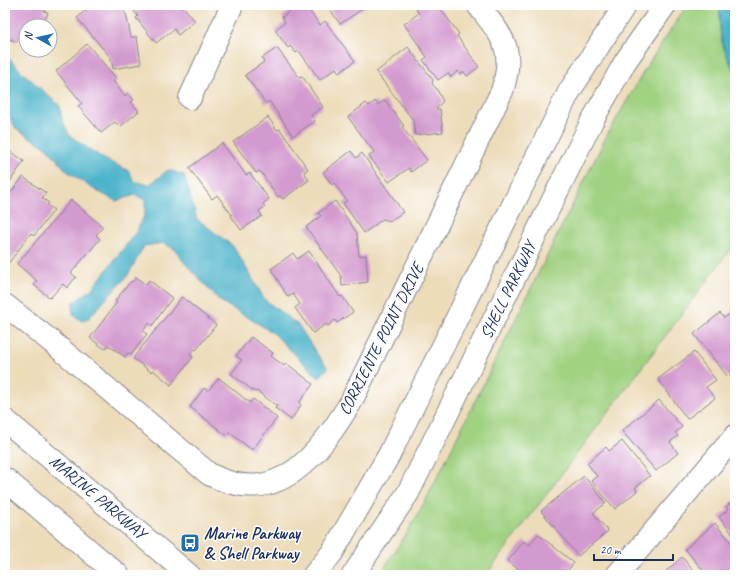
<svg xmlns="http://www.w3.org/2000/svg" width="740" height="580" font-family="Caveat,sans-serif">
	<rect width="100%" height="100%" fill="#fff"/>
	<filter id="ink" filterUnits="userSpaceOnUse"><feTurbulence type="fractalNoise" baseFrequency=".025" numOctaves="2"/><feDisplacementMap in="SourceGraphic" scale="8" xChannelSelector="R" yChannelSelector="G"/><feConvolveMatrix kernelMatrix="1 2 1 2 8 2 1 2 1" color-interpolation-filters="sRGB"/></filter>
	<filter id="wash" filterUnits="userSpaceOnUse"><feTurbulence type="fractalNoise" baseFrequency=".012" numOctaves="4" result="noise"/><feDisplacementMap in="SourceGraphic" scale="16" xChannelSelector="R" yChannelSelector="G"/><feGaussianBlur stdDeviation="0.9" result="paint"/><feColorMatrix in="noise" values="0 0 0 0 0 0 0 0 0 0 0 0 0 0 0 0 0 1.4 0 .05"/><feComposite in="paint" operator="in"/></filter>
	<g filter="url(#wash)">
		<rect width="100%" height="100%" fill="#eddcba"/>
		<path fill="#a0d282" stroke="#5e8070" d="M 687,5 L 721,5 C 717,23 725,56 735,71 L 735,243 L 486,575 L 379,575 L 407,533 L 428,496 L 606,137 L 647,66 Z"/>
		<g fill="#4bb3ca" stroke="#337194">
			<path d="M 721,5 L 735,5 L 735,71 C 722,52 717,27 721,5 Z"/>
			<path d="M 5,54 L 22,72 L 60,106 L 62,120 L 70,136 L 104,159 L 129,171 L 134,181 L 149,185 L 168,170 L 184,175 L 197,219 L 234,247 L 265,300 L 299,326 L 315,351 L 328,368 L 319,378 L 272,332 L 220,301 L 183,261 L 176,250 L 164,243 L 144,246 L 128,275 L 88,319 L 82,321 L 73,315 L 73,303 L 91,290 L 136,232 L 145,214 L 145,200 L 135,195 L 116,201 L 95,190 L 80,180 L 67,171 L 47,148 L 16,129 L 5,108 Z"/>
		</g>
		<g id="blocks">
			<g fill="#d39acf">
				<path d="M 5,5 L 46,5 L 44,11 L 48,13 L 43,25 L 47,26 L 26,26 L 26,39 L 20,36 L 17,42 L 5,37 Z"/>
				<path d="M 87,5 L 117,5 L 126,14 L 131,37 L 137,37 L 141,64 L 113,69 L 111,58 L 77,18 L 86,10 L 84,8 Z"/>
				<path d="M 129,5 L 182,5 L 195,21 L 178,35 L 174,29 L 156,43 L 136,18 L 138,16 Z"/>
				<path d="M 289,5 L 305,5 L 320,25 L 325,21 L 355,61 L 339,73 L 336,68 L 320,80 L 299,51 L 296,53 L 290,46 L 288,48 L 275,30 L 285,22 L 282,17 L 290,11 L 287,6 Z"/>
				<path d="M 327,5 L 368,5 L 340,24 Z"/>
				<path d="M 422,5 L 438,5 L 459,34 L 457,36 L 479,67 L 467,76 L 464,72 L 460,74 L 458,71 L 451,77 L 448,73 L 438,80 L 423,60 L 427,57 L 404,24 L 419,13 L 416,9 Z"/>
				<path d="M 87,44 L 116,78 L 113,81 L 125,96 L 128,93 L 134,100 L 131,102 L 139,111 L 120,127 L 115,122 L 101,133 L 78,106 L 82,103 L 56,71 Z"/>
				<path d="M 408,47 L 433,80 L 432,84 L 436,88 L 443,101 L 436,109 L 440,109 L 443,132 L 415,135 L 413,120 L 376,72 Z"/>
				<path d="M 277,48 L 299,77 L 302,76 L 323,107 L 311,115 L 315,121 L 293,136 L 269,101 L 266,104 L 245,75 L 264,62 L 262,58 Z"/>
				<path d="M 385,100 L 404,126 L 402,127 L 427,160 L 411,172 L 409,168 L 389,182 L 369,156 L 374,152 L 348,117 L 366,103 L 369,106 L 375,101 L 378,105 Z"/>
				<path d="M 268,117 L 277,130 L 280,129 L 308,169 L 304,172 L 309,180 L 283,199 L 280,196 L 278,197 L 260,171 L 256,173 L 233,142 Z"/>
				<path d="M 222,143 L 246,175 L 250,173 L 269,199 L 263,204 L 265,207 L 259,211 L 262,216 L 241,230 L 231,216 L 232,215 L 217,195 L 212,199 L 189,168 Z"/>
				<path d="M 5,150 L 8,150 L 24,161 L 5,189 Z"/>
				<path d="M 351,151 L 356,158 L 362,153 L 403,212 L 390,221 L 383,219 L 364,233 L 343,203 L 347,201 L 334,183 L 332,185 L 323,172 Z"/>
				<path d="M 23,177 L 46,193 L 42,198 L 49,203 L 47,205 L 54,210 L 34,236 L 31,233 L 5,268 L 5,200 Z"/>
				<path d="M 71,200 L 103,227 L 96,235 L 100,239 L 71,273 L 76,277 L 67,288 L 63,284 L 50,298 L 34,285 L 37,281 L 17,264 Z"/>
				<path d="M 335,201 L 357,233 L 359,256 L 366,255 L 368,282 L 342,286 L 341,276 L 306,227 L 321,216 L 318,213 Z"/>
				<path d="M 309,251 L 340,297 L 342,296 L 353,312 L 337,323 L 335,320 L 328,326 L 326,324 L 313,333 L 295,308 L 300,304 L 293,294 L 288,297 L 271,269 L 293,253 L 297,259 Z"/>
				<path d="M 136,277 L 146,285 L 149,280 L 172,298 L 152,326 L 149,323 L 143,331 L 147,334 L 131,355 L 128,353 L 125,357 L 108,345 L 105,349 L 90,338 L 117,302 L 115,301 L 131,281 L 132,282 Z"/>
				<path d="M 182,297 L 216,325 L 196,350 L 194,349 L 190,354 L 193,357 L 171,385 L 153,370 L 151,372 L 133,358 Z"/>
				<path d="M 735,310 L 735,372 L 728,377 L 694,334 L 720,313 L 724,318 Z"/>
				<path d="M 251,337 L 273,353 L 271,356 L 284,366 L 286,363 L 313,384 L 299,403 L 301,405 L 291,420 L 275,408 L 277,406 L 257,391 L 255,392 L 231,374 L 242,360 L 236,356 Z"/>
				<path d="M 694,352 L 716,380 L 706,387 L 715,398 L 687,419 L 658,379 Z"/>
				<path d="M 219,378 L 250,403 L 253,399 L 277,418 L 252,450 L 229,432 L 226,435 L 190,407 L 204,388 L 208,391 Z"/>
				<path d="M 659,400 L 682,427 L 675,433 L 678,436 L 670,442 L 678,453 L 656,471 L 622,431 Z"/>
				<path d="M 622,441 L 650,476 L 635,488 L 637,491 L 615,509 L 591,481 L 597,476 L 587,463 L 606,447 L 609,451 Z"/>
				<path d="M 584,476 L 606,503 L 593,513 L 608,531 L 578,556 L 541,511 Z"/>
				<path d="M 735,499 L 735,537 L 719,517 L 728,510 L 726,507 Z"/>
				<path d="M 715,523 L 735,547 L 735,575 L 707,575 L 685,549 Z"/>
				<path d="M 538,534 L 574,563 L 564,575 L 515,575 L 519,570 L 508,561 L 524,541 L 529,545 Z"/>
				<path d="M 682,557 L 697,575 L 662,575 Z"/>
			</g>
		</g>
	</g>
	<g filter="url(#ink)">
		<use href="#blocks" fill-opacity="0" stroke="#84868c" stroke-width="1"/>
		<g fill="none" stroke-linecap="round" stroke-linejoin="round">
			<g stroke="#84868c" stroke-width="24">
				<g id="minor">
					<path d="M 190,98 L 232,5"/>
					<path d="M 5,305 L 52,342 L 209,474 C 278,510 318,455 351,402 L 502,91 C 516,48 502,37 478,5"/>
					<path d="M 617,575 L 735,436"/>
				</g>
			</g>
			<g stroke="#84868c" stroke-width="24">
				<g id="tertiary">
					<path d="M 314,575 L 332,553 L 389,455 L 569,92 L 625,5"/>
					<path d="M 353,575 L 408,493 L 592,121 L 625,62 L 665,5"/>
				</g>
			</g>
			<g stroke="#84868c" stroke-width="24">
				<g id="secondary">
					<path d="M 5,420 L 189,575"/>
					<path d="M 5,479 L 118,575"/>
				</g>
			</g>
			<use href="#minor" stroke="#fff" stroke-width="22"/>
			<use href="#tertiary" stroke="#fff" stroke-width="22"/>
			<use href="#secondary" stroke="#fff" stroke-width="22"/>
		</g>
	</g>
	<defs>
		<g id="bus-square" transform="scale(1)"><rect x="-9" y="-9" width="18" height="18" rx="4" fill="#1f6fb2" stroke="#fff"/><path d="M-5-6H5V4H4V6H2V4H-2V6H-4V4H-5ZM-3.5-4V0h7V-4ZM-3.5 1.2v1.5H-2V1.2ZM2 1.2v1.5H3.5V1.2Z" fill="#fff"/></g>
	</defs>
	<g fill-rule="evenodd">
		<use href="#bus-square" x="190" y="543"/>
	</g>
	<g text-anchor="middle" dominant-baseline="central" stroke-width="3" stroke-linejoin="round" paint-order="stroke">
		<g font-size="17" fill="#1b2f5e" stroke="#fff">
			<text transform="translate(508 290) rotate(-64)">SHELL PARKWAY</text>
			<text transform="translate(381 339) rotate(-63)">CORRIENTE POINT DRIVE</text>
			<text transform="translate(98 497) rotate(40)">MARINE PARKWAY</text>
		</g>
		<g font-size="17" font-weight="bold" fill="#1b2f5e" stroke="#fff" text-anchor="start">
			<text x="204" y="533">Marine Parkway<tspan x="204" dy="20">&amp; Shell Parkway</tspan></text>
		</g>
	</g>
	<rect width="740" height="580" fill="none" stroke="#fff" stroke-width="20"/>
	<g transform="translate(38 38) rotate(278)"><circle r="19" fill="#ffffff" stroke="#a4acbf"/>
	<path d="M0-3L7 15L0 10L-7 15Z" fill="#1f6fb2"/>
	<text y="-6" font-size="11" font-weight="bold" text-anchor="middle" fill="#1b2f5e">N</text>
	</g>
	<path d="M594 554v6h79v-6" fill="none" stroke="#1b2f5e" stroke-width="2"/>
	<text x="600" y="554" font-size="12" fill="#1b2f5e" stroke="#ffffff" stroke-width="3" paint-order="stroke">20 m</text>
</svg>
